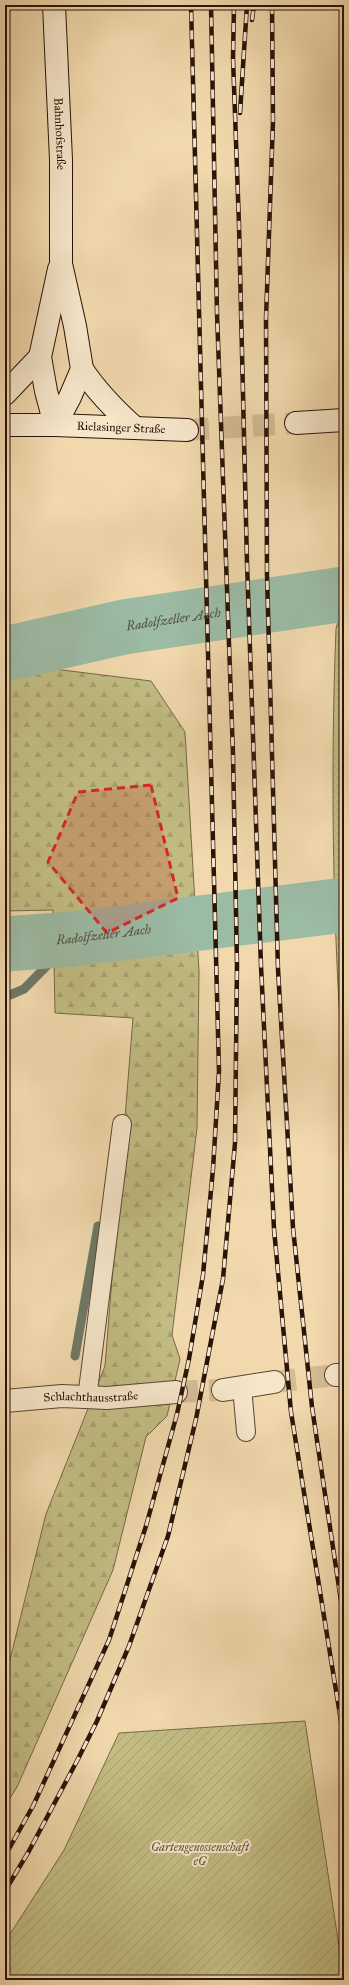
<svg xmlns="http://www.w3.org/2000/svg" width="349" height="1985" font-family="'IM FELL Great Primer',serif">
	<defs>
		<pattern id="forest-firs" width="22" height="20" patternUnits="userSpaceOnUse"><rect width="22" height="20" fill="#c2bd84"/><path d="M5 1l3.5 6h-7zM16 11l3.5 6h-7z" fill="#a7a270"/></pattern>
		<pattern id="park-dots" width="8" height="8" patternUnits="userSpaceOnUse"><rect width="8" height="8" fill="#c2bd84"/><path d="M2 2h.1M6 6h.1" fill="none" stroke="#a7a270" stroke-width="1.8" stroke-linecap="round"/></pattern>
		<pattern id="garden-furrows" width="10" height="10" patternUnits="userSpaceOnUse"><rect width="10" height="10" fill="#c2bd84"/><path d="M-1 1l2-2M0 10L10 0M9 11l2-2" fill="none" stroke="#a7a270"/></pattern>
	</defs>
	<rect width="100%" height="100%" fill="#f1d9ad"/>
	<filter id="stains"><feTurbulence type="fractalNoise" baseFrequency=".005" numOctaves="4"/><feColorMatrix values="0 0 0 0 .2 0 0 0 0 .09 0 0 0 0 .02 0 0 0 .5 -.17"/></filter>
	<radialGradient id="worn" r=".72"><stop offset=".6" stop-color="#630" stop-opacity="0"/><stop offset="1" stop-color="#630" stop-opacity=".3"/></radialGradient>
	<path fill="url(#forest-firs)" stroke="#766846" d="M 38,667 L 151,681 L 185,732 L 199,972 L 197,1128 L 172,1335 L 180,1359 L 167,1416 L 146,1437 L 113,1570 L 17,1787 L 5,1806 L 5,1680 L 46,1514 L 105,1366 L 133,1018 L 55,1013 L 53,910 L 5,911 L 5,673 Z"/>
	<path fill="url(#park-dots)" stroke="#766846" d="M 344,598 L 344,1083 C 333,933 330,780 336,629 Z"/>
	<path fill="url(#garden-furrows)" stroke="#766846" d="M 305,1721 L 344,1980 L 5,1980 L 5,1942 L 64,1850 L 119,1733 Z"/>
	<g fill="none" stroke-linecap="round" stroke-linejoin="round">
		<g stroke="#6e7866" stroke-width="9">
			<path d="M 5,997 L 24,989 L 73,939"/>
			<path d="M 75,1356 L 98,1226"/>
		</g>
		<g stroke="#9cbba5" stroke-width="55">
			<path id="s1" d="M 5,654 L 124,627 L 344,594"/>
			<path id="s2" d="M 5,944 L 73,939 L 344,905"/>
		</g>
		<g stroke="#d3bb94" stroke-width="22" stroke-dasharray="22 11" stroke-linecap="butt">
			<path d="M 274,1382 L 336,1375"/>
			<path d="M 176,1392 L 223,1390"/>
		</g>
		<path stroke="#d3bb94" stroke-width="22" stroke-dasharray="22 11" stroke-linecap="butt" d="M 187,430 L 296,423"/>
		<g stroke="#5c4431" stroke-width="20">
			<g id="lane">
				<path d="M 242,1387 L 246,1432"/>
				<path d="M 87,1398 L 122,1124"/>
			</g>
		</g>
		<g stroke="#5c4431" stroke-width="24">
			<g id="street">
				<path d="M 336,1375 L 344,1375"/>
				<path d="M 223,1390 L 274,1382"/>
				<path id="s3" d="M 5,1401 L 62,1396 L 107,1398 L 176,1392"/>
			</g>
		</g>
		<g stroke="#2a1308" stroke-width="24">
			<g id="secondary">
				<path id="s4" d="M 54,5 L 61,160 L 61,264 L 75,326 L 82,369 L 70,397 L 55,425"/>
				<path d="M 82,369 C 97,392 115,410 135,428"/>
				<path d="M 5,394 L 40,357"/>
				<path d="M 296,423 L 344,420"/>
				<path id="s5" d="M 5,425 L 55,425 L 187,430"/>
				<path d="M 55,425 L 46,391 L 40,357 L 59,269"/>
			</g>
		</g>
		<use href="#lane" stroke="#f6e6ca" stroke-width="18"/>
		<use href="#street" stroke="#f6e6ca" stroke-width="22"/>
		<use href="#secondary" stroke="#f6e6ca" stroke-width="22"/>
		<g stroke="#2a1308" stroke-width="4.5">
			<g id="rail">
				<path d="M 234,5 L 233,58 L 239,225 L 247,563 L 261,966 L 274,1229 L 291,1412 L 344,1740"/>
				<path d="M 272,5 L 273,121 L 266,318 L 267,575 L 278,969 L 293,1228 L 312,1407 L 344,1621"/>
				<path d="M 252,20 L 254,5"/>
				<path d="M 240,113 L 247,5"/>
				<path d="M 5,1856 L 33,1806 L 109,1640 L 146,1526 L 177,1414 L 189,1359 L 203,1275 L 213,1169 L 219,1071 L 191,5"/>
				<path d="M 5,1891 L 29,1851 L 78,1759 L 97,1721 L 129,1646 L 168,1536 L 196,1419 L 223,1279 L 235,1143 L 237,965 L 233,754 L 217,313 L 211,5"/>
			</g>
		</g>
		<use href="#rail" stroke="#f6e6ca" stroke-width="3" stroke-dasharray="9" stroke-linecap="butt"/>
	</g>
	<path fill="#d62828" fill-opacity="0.2" stroke="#d62828" stroke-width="3" stroke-dasharray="8 5" stroke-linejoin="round" d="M 151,785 L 178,898 L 107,933 L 48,862 L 78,792 Z"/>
	<g text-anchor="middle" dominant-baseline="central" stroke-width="4" stroke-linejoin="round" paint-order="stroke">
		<g font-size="12" fill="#2a1308" stroke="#f6e6ca">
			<text stroke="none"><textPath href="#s4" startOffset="129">Bahnhofstraße</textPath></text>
			<text stroke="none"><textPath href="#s5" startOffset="116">Rielasinger Straße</textPath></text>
			<text stroke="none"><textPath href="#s3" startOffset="86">Schlachthausstraße</textPath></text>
		</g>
		<g font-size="12" font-style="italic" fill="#5f4e33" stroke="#f6e6ca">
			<text x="200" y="1847">Gartengenossenschaft<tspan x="200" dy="14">eG</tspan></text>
		</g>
		<g font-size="13" font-style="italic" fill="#524e3f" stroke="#f6e6ca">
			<text stroke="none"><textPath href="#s1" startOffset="172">Radolfzeller Aach</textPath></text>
			<text stroke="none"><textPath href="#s2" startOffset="99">Radolfzeller Aach</textPath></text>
		</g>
	</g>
	<rect width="349" height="1985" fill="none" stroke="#f1d9ad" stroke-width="20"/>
	<rect x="6" y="6" width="337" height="1973" fill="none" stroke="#2a1308" stroke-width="2"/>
	<rect x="10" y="10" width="329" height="1965" fill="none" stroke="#2a1308"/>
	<rect width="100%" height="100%" filter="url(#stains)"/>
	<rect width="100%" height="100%" fill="url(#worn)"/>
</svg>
